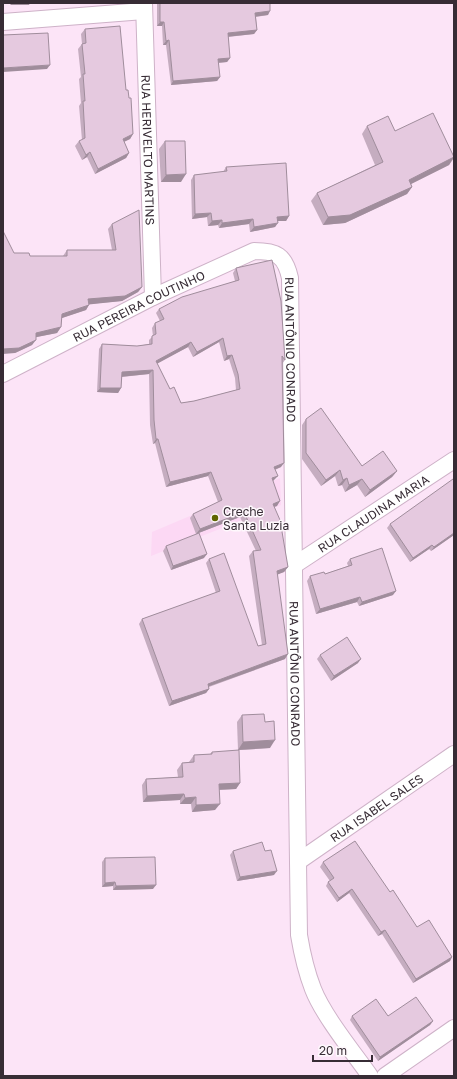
<svg xmlns="http://www.w3.org/2000/svg" width="457" height="1079" font-family="'Golos Text',sans-serif">
	<rect width="100%" height="100%" fill="#fce4f7"/>
	<path fill="#fcd8f4" d="M 280,478 L 281,505 L 151,556 L 152,532 Z"/>
	<g fill="none" stroke-linecap="round" stroke-linejoin="round">
		<g stroke="#ceb2c8" stroke-width="18">
			<g id="minor">
				<path id="s1" d="M 144,3 L 153,297"/>
				<path d="M 3,22 L 144,11"/>
				<path id="s2" d="M 3,374 L 153,297 L 254,251 C 276,251 285,255 290,278 L 299,935 C 302,953 306,971 313,989 C 323,1015 353,1052 370,1076"/>
				<path id="s3" d="M 293,566 L 454,460"/>
				<path id="s4" d="M 299,861 L 454,754"/>
				<path d="M 385,1076 L 454,1028"/>
			</g>
		</g>
		<use href="#minor" stroke="#fff" stroke-width="16"/>
	</g>
	<g fill="#c5adc0" fill-rule="evenodd">
		<path d="M 157,3 L 270,3 L 268,15 L 256,17 L 257,30 L 254,34 L 228,37 L 230,58 L 227,62 L 218,63 L 220,77 L 217,81 L 171,85 L 166,45 L 163,45 L 162,26 L 157,26 Z"/>
		<path d="M 85,29 L 126,90 L 133,134 L 130,139 L 124,142 L 129,153 L 126,158 L 95,174 L 87,157 L 82,160 L 75,146 L 79,141 L 82,140 L 79,106 L 81,103 L 79,79 L 81,77 L 78,49 L 82,44 L 81,34 Z"/>
		<path d="M 367,126 L 395,131 L 454,156 L 454,158 L 449,165 L 411,184 L 412,187 L 407,194 L 345,223 L 323,225 L 311,201 L 317,193 L 375,165 L 362,134 Z"/>
		<path d="M 165,141 L 181,182 L 161,182 L 159,149 Z"/>
		<path d="M 226,167 L 289,216 L 286,221 L 278,221 L 275,227 L 250,232 L 249,224 L 219,228 L 218,225 L 208,226 L 207,217 L 192,219 L 191,180 L 194,175 L 223,172 Z"/>
		<path d="M 112,224 L 142,287 L 138,292 L 122,301 L 89,304 L 86,310 L 62,318 L 61,327 L 57,333 L 36,337 L 32,345 L 15,353 L 14,253 L 30,256 L 63,256 L 67,250 L 112,250 L 108,229 Z"/>
		<path d="M 236,268 L 285,360 L 282,364 L 281,467 L 275,470 L 274,480 L 273,481 L 277,506 L 274,507 L 288,567 L 284,572 L 277,574 L 285,659 L 209,687 L 209,689 L 206,693 L 169,706 L 139,624 L 142,619 L 216,593 L 206,563 L 209,559 L 258,646 L 262,645 L 249,556 L 253,551 L 256,551 L 240,517 L 196,534 L 190,518 L 193,514 L 218,502 L 208,476 L 166,487 L 155,443 L 153,444 L 150,425 L 149,374 L 122,377 L 121,388 L 118,393 L 97,392 L 99,349 L 102,344 L 137,346 L 149,344 L 149,340 L 153,336 L 152,328 L 155,323 L 160,321 L 156,313 L 159,309 L 235,281 L 233,273 ZM 219,342 L 224,361 L 229,359 L 235,378 L 236,390 L 194,401 L 181,403 L 170,389 L 157,363 L 188,347 L 193,357 Z"/>
		<path d="M 306,419 L 362,466 L 397,471 L 392,477 L 365,497 L 357,485 L 345,492 L 342,485 L 338,486 L 335,476 L 321,486 L 302,459 L 302,425 Z"/>
		<path d="M 454,481 L 454,535 L 431,551 L 429,549 L 410,562 L 387,528 L 390,524 Z"/>
		<path d="M 166,546 L 204,558 L 171,570 L 163,551 Z"/>
		<path d="M 350,559 L 393,595 L 359,606 L 357,602 L 316,614 L 307,581 L 310,576 L 325,574 L 348,566 L 347,563 Z"/>
		<path d="M 320,655 L 358,663 L 331,681 L 317,659 Z"/>
		<path d="M 242,715 L 265,722 L 270,748 L 238,750 L 237,722 Z"/>
		<path d="M 212,752 L 240,783 L 236,789 L 219,790 L 215,810 L 192,812 L 191,804 L 180,804 L 180,800 L 143,802 L 142,785 L 146,779 L 178,777 L 177,770 L 182,763 L 189,762 L 194,755 L 210,754 Z"/>
		<path d="M 233,851 L 265,851 L 274,875 L 237,881 L 230,855 Z"/>
		<path d="M 105,858 L 153,889 L 113,890 L 113,886 L 102,887 L 102,862 Z"/>
		<path d="M 323,862 L 390,892 L 417,927 L 452,957 L 450,961 L 413,983 L 382,934 L 378,936 L 349,893 L 337,902 L 326,886 L 328,882 L 330,881 L 320,867 Z"/>
		<path d="M 352,1016 L 388,1016 L 433,1021 L 430,1025 L 378,1061 L 350,1020 Z"/>
	</g>
	<g fill="#a08d9c">
		<path d="M 12,3 L 30,3 L 29,5 L 10,5 Z"/>
		<path d="M 270,11 L 268,15 L 253,17 L 255,13 Z"/>
		<path d="M 160,22 L 164,22 L 162,26 L 157,26 Z"/>
		<path d="M 257,30 L 254,34 L 225,37 L 228,33 Z"/>
		<path d="M 169,40 L 166,45 L 163,45 L 166,41 Z"/>
		<path d="M 230,58 L 227,62 L 215,63 L 218,59 Z"/>
		<path d="M 50,65 L 47,69 L 3,72 L 3,68 Z"/>
		<path d="M 220,77 L 217,81 L 171,85 L 173,81 Z"/>
		<path d="M 133,134 L 130,139 L 119,144 L 123,139 Z"/>
		<path d="M 90,152 L 87,157 L 82,160 L 86,155 Z"/>
		<path d="M 129,153 L 126,158 L 95,174 L 98,169 Z"/>
		<path d="M 454,157 L 449,165 L 403,188 L 409,180 Z"/>
		<path d="M 186,174 L 181,182 L 161,182 L 166,175 Z"/>
		<path d="M 412,187 L 407,194 L 345,223 L 323,225 L 328,217 Z"/>
		<path d="M 211,213 L 207,217 L 192,219 L 195,214 Z"/>
		<path d="M 289,216 L 286,221 L 274,221 L 277,217 Z"/>
		<path d="M 253,219 L 249,224 L 219,228 L 222,223 Z"/>
		<path d="M 222,220 L 218,225 L 208,226 L 212,221 Z"/>
		<path d="M 278,223 L 275,227 L 250,232 L 254,227 Z"/>
		<path d="M 142,287 L 138,292 L 122,301 L 84,305 L 88,299 Z"/>
		<path d="M 89,305 L 86,310 L 59,319 L 62,314 Z"/>
		<path d="M 61,327 L 57,333 L 32,338 L 36,333 Z"/>
		<path d="M 223,338 L 219,342 L 193,357 L 197,352 Z"/>
		<path d="M 36,340 L 32,345 L 15,353 L 3,354 L 3,349 Z"/>
		<path d="M 191,342 L 188,347 L 153,366 L 156,361 Z"/>
		<path d="M 232,355 L 229,359 L 224,361 L 227,356 Z"/>
		<path d="M 153,370 L 149,374 L 119,377 L 122,372 Z"/>
		<path d="M 100,388 L 121,388 L 118,393 L 97,392 Z"/>
		<path d="M 156,439 L 158,439 L 155,443 L 153,444 Z"/>
		<path d="M 284,463 L 281,467 L 271,471 L 274,467 Z"/>
		<path d="M 340,470 L 335,476 L 321,486 L 326,480 Z"/>
		<path d="M 397,471 L 392,477 L 365,497 L 370,490 Z"/>
		<path d="M 211,472 L 208,476 L 166,487 L 170,482 Z"/>
		<path d="M 278,476 L 274,480 L 269,483 L 272,478 Z"/>
		<path d="M 347,478 L 342,485 L 338,486 L 343,480 Z"/>
		<path d="M 362,479 L 357,485 L 345,492 L 349,485 Z"/>
		<path d="M 280,501 L 277,506 L 270,508 L 273,504 Z"/>
		<path d="M 244,512 L 240,517 L 196,534 L 200,529 Z"/>
		<path d="M 454,533 L 454,535 L 431,551 L 434,547 Z"/>
		<path d="M 432,545 L 429,549 L 410,562 L 413,558 Z"/>
		<path d="M 207,554 L 204,558 L 171,570 L 173,566 Z"/>
		<path d="M 288,567 L 284,572 L 274,576 L 277,571 Z"/>
		<path d="M 396,591 L 393,595 L 359,606 L 362,602 Z"/>
		<path d="M 360,597 L 357,602 L 316,614 L 320,609 Z"/>
		<path d="M 288,654 L 285,659 L 204,688 L 208,684 Z"/>
		<path d="M 361,659 L 358,663 L 331,681 L 334,676 Z"/>
		<path d="M 209,689 L 206,693 L 169,706 L 172,701 Z"/>
		<path d="M 275,740 L 270,748 L 238,750 L 243,742 Z"/>
		<path d="M 240,783 L 236,789 L 214,790 L 219,784 Z"/>
		<path d="M 184,794 L 180,800 L 143,802 L 147,796 Z"/>
		<path d="M 196,797 L 191,804 L 180,804 L 185,798 Z"/>
		<path d="M 220,804 L 215,810 L 192,812 L 196,805 Z"/>
		<path d="M 277,871 L 274,875 L 237,881 L 240,877 Z"/>
		<path d="M 115,882 L 113,886 L 102,887 L 105,883 Z"/>
		<path d="M 156,885 L 153,889 L 113,890 L 116,886 Z"/>
		<path d="M 352,889 L 349,893 L 337,902 L 339,898 Z"/>
		<path d="M 385,930 L 382,934 L 378,936 L 381,932 Z"/>
		<path d="M 452,957 L 450,961 L 413,983 L 416,979 Z"/>
		<path d="M 433,1021 L 430,1025 L 378,1061 L 380,1057 Z"/>
	</g>
	<g fill="#e5c9df" stroke="#a08d9c" fill-rule="evenodd">
		<path d="M 160,3 L 270,3 L 270,11 L 255,13 L 257,30 L 228,33 L 230,58 L 218,59 L 220,77 L 173,81 L 169,40 L 166,41 L 164,22 L 160,22 Z"/>
		<path d="M 120,26 L 126,90 L 128,90 L 129,98 L 131,98 L 133,134 L 123,139 L 129,153 L 98,169 L 90,152 L 86,155 L 79,141 L 85,138 L 83,101 L 85,101 L 83,74 L 85,74 L 82,44 L 86,43 L 85,29 Z"/>
		<path d="M 48,33 L 50,65 L 3,68 L 3,35 Z"/>
		<path d="M 433,113 L 454,157 L 409,180 L 412,187 L 350,215 L 328,217 L 317,193 L 383,162 L 367,126 L 388,116 L 395,131 Z"/>
		<path d="M 165,141 L 185,141 L 186,174 L 166,175 Z"/>
		<path d="M 286,163 L 289,216 L 277,217 L 278,223 L 254,227 L 253,219 L 222,223 L 222,220 L 212,221 L 211,213 L 195,214 L 194,175 L 227,171 L 226,167 Z"/>
		<path d="M 139,210 L 142,287 L 125,296 L 88,299 L 89,305 L 62,314 L 61,327 L 36,333 L 36,340 L 19,348 L 3,349 L 3,231 L 14,253 L 29,253 L 30,256 L 67,256 L 67,250 L 116,250 L 112,224 Z"/>
		<path d="M 272,260 L 281,301 L 285,360 L 282,356 L 284,463 L 274,467 L 278,476 L 272,478 L 280,501 L 273,504 L 280,520 L 288,567 L 277,571 L 288,654 L 208,684 L 209,689 L 172,701 L 142,619 L 220,591 L 209,559 L 224,553 L 258,646 L 266,644 L 253,551 L 261,550 L 244,512 L 200,529 L 193,514 L 222,500 L 211,472 L 170,482 L 158,439 L 156,439 L 154,420 L 153,370 L 122,372 L 121,388 L 100,388 L 102,344 L 137,346 L 152,344 L 152,336 L 156,334 L 155,323 L 164,319 L 159,309 L 182,297 L 239,280 L 236,268 ZM 223,338 L 227,356 L 232,355 L 238,374 L 240,389 L 194,401 L 181,403 L 174,387 L 170,389 L 156,361 L 191,342 L 197,352 Z"/>
		<path d="M 321,408 L 362,466 L 383,451 L 397,471 L 370,490 L 362,479 L 349,485 L 347,478 L 343,480 L 340,470 L 326,480 L 306,453 L 306,419 Z"/>
		<path d="M 453,479 L 454,481 L 454,533 L 434,547 L 432,545 L 413,558 L 390,524 Z"/>
		<path d="M 199,533 L 207,554 L 173,566 L 166,546 Z"/>
		<path d="M 382,548 L 396,591 L 362,602 L 360,597 L 320,609 L 310,576 L 324,572 L 325,574 L 352,565 L 350,559 Z"/>
		<path d="M 347,637 L 361,659 L 334,676 L 320,655 Z"/>
		<path d="M 264,714 L 265,722 L 274,721 L 275,740 L 243,742 L 242,715 Z"/>
		<path d="M 239,750 L 240,783 L 219,784 L 220,804 L 196,805 L 196,797 L 185,798 L 184,794 L 147,796 L 146,779 L 183,777 L 182,763 L 194,762 L 194,755 L 212,754 L 212,752 Z"/>
		<path d="M 355,841 L 390,892 L 393,890 L 417,927 L 429,920 L 452,957 L 416,979 L 385,930 L 381,932 L 352,889 L 339,898 L 328,882 L 334,878 L 323,862 Z"/>
		<path d="M 262,842 L 265,851 L 271,850 L 277,871 L 240,877 L 233,851 Z"/>
		<path d="M 155,857 L 156,885 L 116,886 L 115,882 L 105,883 L 105,858 Z"/>
		<path d="M 416,997 L 433,1021 L 380,1057 L 352,1016 L 376,999 L 388,1016 Z"/>
	</g>
	<circle fill="#5e6401" stroke="#fef8fc" stroke-width="1.5" cx="215" cy="518" r="4"/>
	<g text-anchor="middle" dominant-baseline="central" stroke-width="3" stroke-linejoin="round" paint-order="stroke">
		<g font-size="12" fill="#372c35" stroke="#fef8fc">
			<text stroke="none"><textPath href="#s1" startOffset="147">RUA HERIVELTO MARTINS</textPath></text>
			<text stroke="none"><textPath href="#s2" startOffset="152">RUA PEREIRA COUTINHO</textPath></text>
			<text stroke="none"><textPath href="#s2" startOffset="402">RUA ANTÔNIO CONRADO</textPath></text>
			<text stroke="none"><textPath href="#s3" startOffset="96">RUA CLAUDINA MARIA</textPath></text>
			<text stroke="none"><textPath href="#s2" startOffset="726">RUA ANTÔNIO CONRADO</textPath></text>
			<text stroke="none"><textPath href="#s4" startOffset="94">RUA ISABEL SALES</textPath></text>
		</g>
		<g font-size="12" fill="#372c35" stroke="#fef8fc" text-anchor="start">
			<text x="223" y="511">Creche<tspan x="223" dy="14">Santa Luzia</tspan></text>
		</g>
	</g>
	<rect width="457" height="1079" fill="none" stroke="#372c35" stroke-width="8"/>
	<path d="M313 1055v6h59v-6" fill="none" stroke="#372c35" stroke-width="2"/>
	<text x="319" y="1055" font-size="12" fill="#372c35" stroke="#fef8fc" stroke-width="3" paint-order="stroke">20 m</text>
</svg>
